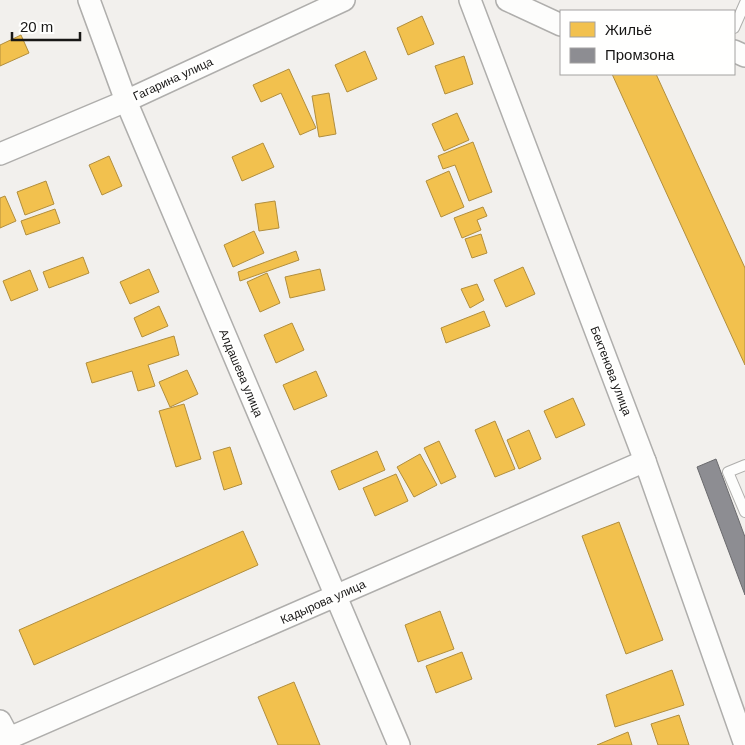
<svg xmlns="http://www.w3.org/2000/svg" width="745" height="745" font-family="Arial,sans-serif">
	<rect width="100%" height="100%" fill="#f2f0ed"/>
	<g fill="#f2c14e" stroke="#b18e3d">
		<path d="M 422,16 L 434,44 L 408,55 L 397,28 Z"/>
		<path d="M 21,35 L 29,53 L 0,66 L 0,45 Z"/>
		<path d="M 365,51 L 377,79 L 347,92 L 335,65 Z"/>
		<path d="M 464,56 L 473,84 L 445,94 L 435,66 Z"/>
		<path d="M 289,69 L 316,128 L 300,135 L 281,93 L 261,102 L 253,85 Z"/>
		<path d="M 612,74 L 656,74 L 745,268 L 745,365 Z"/>
		<path d="M 329,93 L 336,134 L 319,137 L 312,96 Z"/>
		<path d="M 457,113 L 469,140 L 444,151 L 432,124 Z"/>
		<path d="M 473,142 L 492,192 L 469,201 L 455,165 L 443,169 L 438,156 Z"/>
		<path d="M 263,143 L 274,167 L 242,181 L 232,157 Z"/>
		<path d="M 109,156 L 122,186 L 102,195 L 89,165 Z"/>
		<path d="M 449,171 L 464,207 L 441,217 L 426,181 Z"/>
		<path d="M 46,181 L 54,204 L 25,215 L 17,192 Z"/>
		<path d="M 5,196 L 16,221 L 0,228 L 0,198 Z"/>
		<path d="M 275,201 L 279,228 L 259,231 L 255,204 Z"/>
		<path d="M 483,207 L 487,216 L 477,220 L 481,230 L 462,238 L 454,218 Z"/>
		<path d="M 55,209 L 60,223 L 26,235 L 21,221 Z"/>
		<path d="M 254,231 L 264,253 L 233,267 L 224,245 Z"/>
		<path d="M 481,234 L 487,253 L 472,258 L 465,239 Z"/>
		<path d="M 296,251 L 299,260 L 240,281 L 238,272 Z"/>
		<path d="M 83,257 L 89,273 L 49,288 L 43,272 Z"/>
		<path d="M 523,267 L 535,294 L 506,307 L 494,280 Z"/>
		<path d="M 149,269 L 159,292 L 130,304 L 120,282 Z"/>
		<path d="M 320,269 L 325,290 L 290,298 L 285,277 Z"/>
		<path d="M 30,270 L 38,290 L 11,301 L 3,281 Z"/>
		<path d="M 267,273 L 280,303 L 260,312 L 247,282 Z"/>
		<path d="M 477,284 L 484,300 L 470,308 L 461,289 Z"/>
		<path d="M 159,306 L 168,326 L 142,337 L 134,318 Z"/>
		<path d="M 484,311 L 490,326 L 446,343 L 441,328 Z"/>
		<path d="M 292,323 L 304,350 L 276,363 L 264,335 Z"/>
		<path d="M 174,336 L 179,355 L 148,365 L 155,386 L 138,391 L 132,371 L 92,383 L 86,363 Z"/>
		<path d="M 187,370 L 198,394 L 170,407 L 159,382 Z"/>
		<path d="M 316,371 L 327,396 L 294,410 L 283,385 Z"/>
		<path d="M 573,398 L 585,425 L 556,438 L 544,411 Z"/>
		<path d="M 184,404 L 201,459 L 176,467 L 159,411 Z"/>
		<path d="M 495,421 L 515,469 L 495,477 L 475,430 Z"/>
		<path d="M 529,430 L 541,459 L 519,469 L 507,440 Z"/>
		<path d="M 439,441 L 456,477 L 441,484 L 424,448 Z"/>
		<path d="M 230,447 L 242,484 L 224,490 L 213,452 Z"/>
		<path d="M 377,451 L 385,470 L 339,490 L 331,471 Z"/>
		<path d="M 420,454 L 437,485 L 414,497 L 397,467 Z"/>
		<path d="M 396,474 L 408,501 L 375,516 L 363,488 Z"/>
		<path d="M 619,522 L 663,640 L 626,654 L 582,536 Z"/>
		<path d="M 243,531 L 258,565 L 34,665 L 19,630 Z"/>
		<path d="M 440,611 L 454,649 L 418,662 L 405,625 Z"/>
		<path d="M 462,652 L 472,679 L 436,693 L 426,666 Z"/>
		<path d="M 672,670 L 684,705 L 615,727 L 606,695 Z"/>
		<path d="M 294,682 L 320,745 L 278,745 L 258,697 Z"/>
		<path d="M 679,715 L 689,745 L 658,745 L 651,724 Z"/>
		<path d="M 628,732 L 632,745 L 597,745 Z"/>
	</g>
	<path fill="#8d8d92" stroke="#6a6a6d" d="M 716,459 L 745,537 L 745,595 L 697,467 Z"/>
	<g fill="none" stroke-linecap="round" stroke-linejoin="round">
		<g stroke="#afaeac" stroke-width="12">
			<g id="service">
				<path d="M 734,28 L 745,3"/>
				<path d="M 745,465 L 728,472 L 745,512"/>
			</g>
		</g>
		<g stroke="#afaeac" stroke-width="24">
			<g id="minor">
				<path d="M 89,0 L 126,101 L 399,745"/>
				<path d="M 470,0 L 645,461 L 745,745"/>
				<path d="M 507,0 L 561,25"/>
				<path d="M 734,51 L 745,56"/>
				<path d="M 0,154 L 126,101 L 344,0"/>
				<path d="M 0,721 L 9,738"/>
				<path d="M 0,742 L 645,461"/>
			</g>
		</g>
		<use href="#service" stroke="#fdfdfc" stroke-width="10"/>
		<use href="#minor" stroke="#fdfdfc" stroke-width="21"/>
	</g>
	<g text-anchor="middle" dominant-baseline="central" stroke-width="5" stroke-linejoin="round" paint-order="stroke">
		<g font-size="12" fill="#181716" stroke="#fffffe">
			<text transform="translate(173 79) rotate(-25)">Гагарина улица</text>
			<text transform="translate(611 371) rotate(69)">Бектенова улица</text>
			<text transform="translate(241 373) rotate(67)">Алдашева улица</text>
			<text transform="translate(323 602) rotate(-24)">Кадырова улица</text>
		</g>
	</g>
	<rect x="560" y="10" width="175" height="65" fill="#fffffe" stroke="#a3a2a1"/>
	<rect x="570" y="22" width="25" height="15" fill="#f2c14e" stroke="#a3a2a1"/>
	<text x="605" y="35" font-size="15" fill="#181716">Жильё</text>
	<rect x="570" y="48" width="25" height="15" fill="#8d8d92" stroke="#a3a2a1"/>
	<text x="605" y="60" font-size="15" fill="#181716">Промзона</text>
	<path d="M12 32v8h68v-8" fill="none" stroke="#181716" stroke-width="2.5"/>
	<text x="20" y="32" font-size="15" fill="#181716" stroke="#fffffe" stroke-width="4" paint-order="stroke">20 m</text>
</svg>
